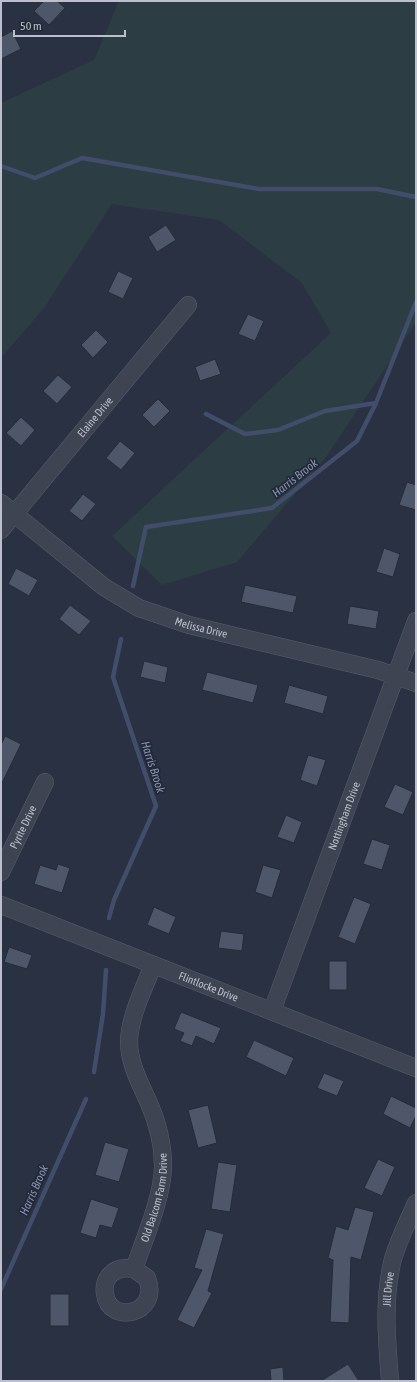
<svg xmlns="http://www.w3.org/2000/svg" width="417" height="1382" font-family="'Asap Condensed',sans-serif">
	<rect width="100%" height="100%" fill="#2a3142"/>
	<path fill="#2c3e43" d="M 119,1 L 416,1 L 416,322 L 326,457 L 237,562 L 162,585 L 112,536 L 331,333 L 302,283 L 219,220 L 112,204 L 44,308 L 1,358 L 1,103 L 94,60 Z"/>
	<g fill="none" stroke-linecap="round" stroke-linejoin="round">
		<g stroke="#414d6a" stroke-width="4.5">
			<path d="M 1,166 L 35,178 L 82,158 L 259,189 L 377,189 L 416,197"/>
			<path d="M 206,414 L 245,434 L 278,430 L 325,411 L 376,403"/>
			<path d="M 133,586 L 146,527 L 272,508 L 357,441 L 376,403 L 416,302"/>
			<path d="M 109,918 L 114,900 L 156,806 L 113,677 L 121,639"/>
			<path d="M 94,1072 L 103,1014 L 106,970"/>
			<path d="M 1,1289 L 86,1099"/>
		</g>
	</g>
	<g fill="#4e5669" stroke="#252b39">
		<path d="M 44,1 L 57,1 L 65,8 L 49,25 L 34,11 Z"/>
		<path d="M 12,31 L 21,49 L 1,59 L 1,37 Z"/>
		<path d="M 166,225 L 176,240 L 157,252 L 148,237 Z"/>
		<path d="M 118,271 L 133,278 L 123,299 L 108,292 Z"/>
		<path d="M 248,314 L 264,321 L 255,341 L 238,334 Z"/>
		<path d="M 96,330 L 108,342 L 93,358 L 81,345 Z"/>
		<path d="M 215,359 L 221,374 L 200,381 L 195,367 Z"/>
		<path d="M 58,375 L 72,387 L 57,404 L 43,391 Z"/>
		<path d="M 158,399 L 170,411 L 154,427 L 142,415 Z"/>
		<path d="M 21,417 L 35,430 L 21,446 L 6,433 Z"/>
		<path d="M 120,441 L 135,453 L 121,470 L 106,458 Z"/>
		<path d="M 407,482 L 416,485 L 416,510 L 399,505 Z"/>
		<path d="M 83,494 L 96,504 L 82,521 L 69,511 Z"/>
		<path d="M 384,548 L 400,554 L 393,577 L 376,572 Z"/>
		<path d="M 16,568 L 38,580 L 29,596 L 8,584 Z"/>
		<path d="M 245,585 L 297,596 L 293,613 L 241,602 Z"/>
		<path d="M 70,605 L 91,621 L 79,635 L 59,619 Z"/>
		<path d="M 350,606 L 379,611 L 376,629 L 347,624 Z"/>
		<path d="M 144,661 L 168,667 L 165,683 L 140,677 Z"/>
		<path d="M 207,672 L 258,685 L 253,703 L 202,690 Z"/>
		<path d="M 289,685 L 328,696 L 323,714 L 284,703 Z"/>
		<path d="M 5,736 L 21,744 L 1,785 L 1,745 Z"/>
		<path d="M 308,755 L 326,760 L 317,786 L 300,780 Z"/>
		<path d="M 395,784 L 413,792 L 403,815 L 384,807 Z"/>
		<path d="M 286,815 L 302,822 L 294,843 L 277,837 Z"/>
		<path d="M 372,839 L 390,845 L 382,870 L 363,864 Z"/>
		<path d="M 58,864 L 70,868 L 62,893 L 34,884 L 40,865 L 56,870 Z"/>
		<path d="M 263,865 L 281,870 L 272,898 L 255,892 Z"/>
		<path d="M 354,897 L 371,904 L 355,944 L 338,937 Z"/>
		<path d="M 154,907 L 176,917 L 169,934 L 147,925 Z"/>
		<path d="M 221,931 L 244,934 L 242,951 L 218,948 Z"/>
		<path d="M 9,947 L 32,955 L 27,969 L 4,962 Z"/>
		<rect x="329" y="961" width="18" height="29"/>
		<path d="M 181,1012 L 221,1028 L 214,1044 L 196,1036 L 192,1046 L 180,1041 L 184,1033 L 174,1029 Z"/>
		<path d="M 254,1040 L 294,1058 L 286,1076 L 246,1057 Z"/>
		<path d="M 324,1073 L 344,1081 L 337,1096 L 317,1088 Z"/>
		<path d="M 391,1096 L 416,1108 L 416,1116 L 410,1128 L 383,1114 Z"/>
		<path d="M 208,1105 L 217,1143 L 198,1148 L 188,1110 Z"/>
		<path d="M 105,1142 L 129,1149 L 119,1182 L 95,1175 Z"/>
		<path d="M 378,1159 L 395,1167 L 382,1196 L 364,1188 Z"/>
		<path d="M 218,1162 L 237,1165 L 230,1212 L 211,1209 Z"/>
		<path d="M 91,1199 L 119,1208 L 112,1228 L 100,1225 L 96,1238 L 80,1233 Z"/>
		<path d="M 355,1207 L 374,1212 L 361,1260 L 351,1257 L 349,1323 L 330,1322 L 333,1260 L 328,1258 L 336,1226 L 348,1230 Z"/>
		<path d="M 206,1229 L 224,1234 L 208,1291 L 212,1293 L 194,1328 L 177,1320 L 202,1270 L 194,1268 Z"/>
		<rect x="50" y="1294" width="19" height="32"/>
		<path d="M 348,1364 L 359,1381 L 321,1381 Z"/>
		<path d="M 283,1367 L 284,1381 L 271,1381 L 270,1369 Z"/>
	</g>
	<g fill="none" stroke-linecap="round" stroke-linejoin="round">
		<g stroke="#595f6c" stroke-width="18">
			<g id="minor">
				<path id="s1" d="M 1,503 L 104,587 L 139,608 L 189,625 L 378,670 L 416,683"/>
				<path id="s2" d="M 1,530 L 188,305"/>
				<path id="s3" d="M 1,872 L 45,782"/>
				<path id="s4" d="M 1,905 L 416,1068"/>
				<path id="s5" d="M 272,1011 L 416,621"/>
				<path id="s6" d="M 134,1269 L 147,1278 C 161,1315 109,1325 105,1294 C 104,1288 105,1281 109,1276 C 116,1268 125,1267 134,1269 C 144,1240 163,1196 163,1166 C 163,1144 157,1121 148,1101 C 139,1081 129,1063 129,1041 C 130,1015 144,989 153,965"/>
				<path id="s7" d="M 390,1381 C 387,1341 383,1302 392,1263 C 397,1242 408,1222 416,1203"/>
			</g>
		</g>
		<use href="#minor" stroke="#3e4452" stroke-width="17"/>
	</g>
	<g text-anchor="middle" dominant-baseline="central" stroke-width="3.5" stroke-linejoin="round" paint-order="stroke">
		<g font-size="11" fill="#bbc0cc" stroke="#222938">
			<text stroke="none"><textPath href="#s2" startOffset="147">Elaine Drive</textPath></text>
			<text stroke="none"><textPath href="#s1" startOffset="239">Melissa Drive</textPath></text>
			<text stroke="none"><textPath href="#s5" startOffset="208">Nottingham Drive</textPath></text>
			<text stroke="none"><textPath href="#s3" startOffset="50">Pyrite Drive</textPath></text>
			<text stroke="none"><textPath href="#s4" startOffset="223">Flintlocke Drive</textPath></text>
			<text stroke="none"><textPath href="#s6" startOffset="216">Old Balcom Farm Drive</textPath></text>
			<text stroke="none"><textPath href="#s7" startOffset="92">Jill Drive</textPath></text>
		</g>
		<g font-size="12" font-style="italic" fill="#8592b1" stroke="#222938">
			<text transform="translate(295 478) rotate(-38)">Harris Brook</text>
			<text transform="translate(153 767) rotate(72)">Harris Brook</text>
			<text transform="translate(34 1190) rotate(-66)">Harris Brook</text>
		</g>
	</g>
	<rect width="417" height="1382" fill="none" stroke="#bbc0cc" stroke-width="4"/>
	<path d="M14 30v6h111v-6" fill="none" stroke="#bbc0cc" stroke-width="2"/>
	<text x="20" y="30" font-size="12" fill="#bbc0cc" stroke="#222938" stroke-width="3" paint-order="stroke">50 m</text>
</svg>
